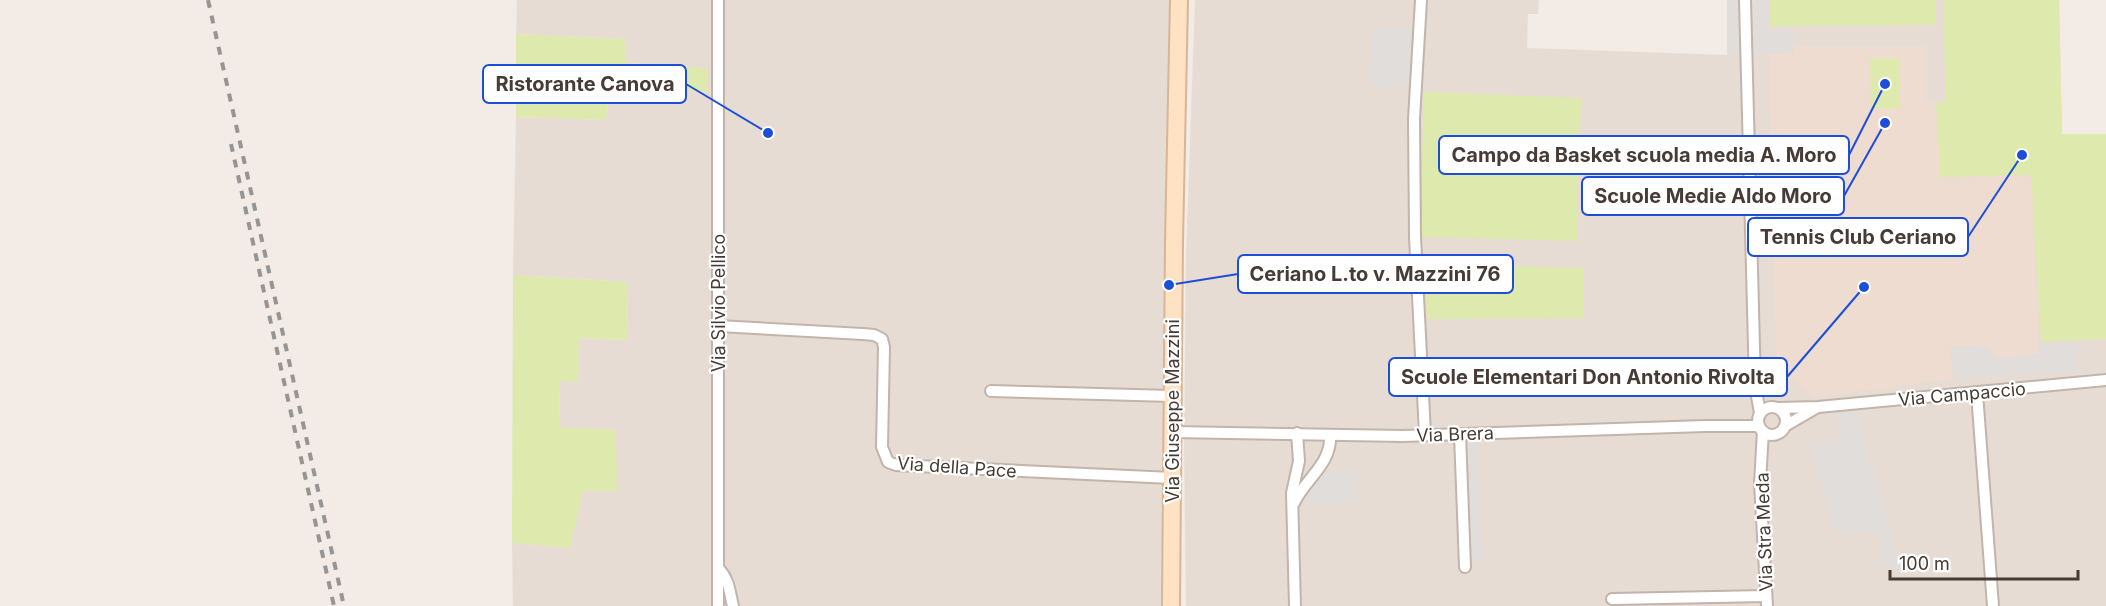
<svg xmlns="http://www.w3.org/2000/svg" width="2106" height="606" font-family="Inter,sans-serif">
	<rect width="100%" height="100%" fill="#f3ebe5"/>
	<g fill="#e7dcd3">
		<path d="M 517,0 L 1172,0 L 1165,606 L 513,606 L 512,543 L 569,547 L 559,427 L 560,380 L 578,382 L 578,338 L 627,340 L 628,282 L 513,275 L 516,117 L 604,120 L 607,114 L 609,86 L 707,92 L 707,68 L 626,63 L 626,39 L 516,34 Z"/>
		<path d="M 1195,0 L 1539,0 L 1538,14 L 1528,14 L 1527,48 L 1727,55 L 1727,0 L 2059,0 L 2062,134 L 2106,134 L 2106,606 L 1186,606 L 1184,448 L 1186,256 Z"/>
	</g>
	<path fill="#eddccf" d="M 1794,46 L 1924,46 L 1925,103 L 1936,103 L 1941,177 L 2031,175 L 2039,354 L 1999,358 L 1981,345 L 1951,348 L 1953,379 L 1814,397 L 1776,364 L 1769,54 L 1794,52 Z"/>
	<g fill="#dde9ad">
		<path d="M 1770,0 L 1935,0 L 1935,25 L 1770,26 Z"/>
		<path d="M 1943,0 L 2059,0 L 2062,134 L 2106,134 L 2106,339 L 2041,342 L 2031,175 L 1940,177 L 1936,103 L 1946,101 Z"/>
		<path d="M 516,34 L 626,39 L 626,63 L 708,68 L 707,92 L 609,86 L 607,114 L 604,120 L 516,117 Z"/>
		<path d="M 1899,58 L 1899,109 L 1871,109 L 1870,59 Z"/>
		<path d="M 1424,92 L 1582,98 L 1577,171 L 1577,241 L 1420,237 Z"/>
		<path d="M 1423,264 L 1583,268 L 1583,318 L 1427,319 Z"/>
		<path d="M 513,275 L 628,282 L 627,340 L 579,338 L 578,382 L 560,381 L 559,427 L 616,430 L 617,491 L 583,491 L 570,548 L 512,543 Z"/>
	</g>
	<g fill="#e1dddb">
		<path d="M 1727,0 L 1767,0 L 1768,31 L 1794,31 L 1794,52 L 1728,55 Z"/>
		<path d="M 1373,26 L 1412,29 L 1408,88 L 1369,85 Z"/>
		<path d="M 2075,342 L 2077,371 L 1953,379 L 1951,347 L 1981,345 L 1999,358 L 2039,354 L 2039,345 Z"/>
		<path d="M 1855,411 L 1901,567 L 1882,567 L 1879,533 L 1834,534 L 1810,446 L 1843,437 L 1835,412 Z"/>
		<path d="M 1479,441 L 1483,559 L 1472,559 L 1468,442 Z"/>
		<path d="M 1357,471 L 1357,502 L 1303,502 L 1315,483 L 1328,472 Z"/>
	</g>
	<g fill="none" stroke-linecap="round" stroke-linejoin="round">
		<g stroke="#c2b4ab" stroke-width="14">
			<g id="street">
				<path d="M 1421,0 L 1414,119 L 1415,237 L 1425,434"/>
				<path d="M 1745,0 L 1755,385 L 1760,413"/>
				<path d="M 718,326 L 863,334 L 874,335 L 882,339 L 884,347 L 882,447 L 888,462 L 896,465 L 1172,478"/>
				<path d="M 991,391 L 1172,396"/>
				<path d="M 1977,393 L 1993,606"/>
				<circle cx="1772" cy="421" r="14"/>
				<path d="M 1778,408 L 1818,407 L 2106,380"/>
				<path d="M 1785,426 L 1816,408"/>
				<path d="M 1763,431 L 1760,483 L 1767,606"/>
				<path d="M 1172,432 L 1403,436 L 1705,426 L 1759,426"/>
				<path d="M 1460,434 L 1465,567"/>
				<path d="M 1294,503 C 1305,479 1332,464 1330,435"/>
				<path d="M 719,569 C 730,581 729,591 733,606"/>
				<path d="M 1612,599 L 1766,596"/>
				<path d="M 718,606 L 718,0"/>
				<path d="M 1295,606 L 1292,493 L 1299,461 L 1297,433"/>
			</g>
		</g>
		<g stroke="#d7b596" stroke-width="20">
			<path id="secondary" d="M 1171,606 L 1174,241 L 1179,0"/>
		</g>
		<use href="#street" stroke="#fff" stroke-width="10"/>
		<use href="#secondary" stroke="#ffe1c3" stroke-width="16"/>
		<g stroke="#959595" stroke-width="4" stroke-dasharray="8 8" stroke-linecap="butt">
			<path d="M 208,0 L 344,606"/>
			<path d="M 231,144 L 334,606"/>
		</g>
	</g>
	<g text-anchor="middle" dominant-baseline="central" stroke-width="4.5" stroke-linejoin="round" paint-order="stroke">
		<g font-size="18" fill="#463b35" stroke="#fff">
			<text transform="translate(718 303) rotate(-90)">Via Silvio Pellico</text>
			<text transform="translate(1962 394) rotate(-5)">Via Campaccio</text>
			<text transform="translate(1172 411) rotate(-90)">Via Giuseppe Mazzini</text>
			<text transform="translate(1455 434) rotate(-2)">Via Brera</text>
			<text transform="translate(957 467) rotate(4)">Via della Pace</text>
			<text transform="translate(1764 532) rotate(-92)">Via Stra Meda</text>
		</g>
	</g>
	<path fill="none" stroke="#1d4ed8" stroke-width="2" d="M768 133L686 84M1885 84L1849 155M1885 123L1844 196M2022 155L1968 237M1169 285L1238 274M1864 287L1787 377"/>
	<g fill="#1d4ed8" stroke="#fff" stroke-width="2">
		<circle cx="768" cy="133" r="6"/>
		<circle cx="1885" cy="84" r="6"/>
		<circle cx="1885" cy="123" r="6"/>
		<circle cx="2022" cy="155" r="6"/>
		<circle cx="1169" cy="285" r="6"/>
		<circle cx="1864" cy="287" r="6"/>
	</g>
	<g fill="#fff" stroke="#1d4ed8" stroke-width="2">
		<rect x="483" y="65" width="203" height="38" rx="6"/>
		<rect x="1439" y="136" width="410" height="38" rx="6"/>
		<rect x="1582" y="177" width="262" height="38" rx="6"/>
		<rect x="1748" y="218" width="220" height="38" rx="6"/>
		<rect x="1238" y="255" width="275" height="38" rx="6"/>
		<rect x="1389" y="358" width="398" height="38" rx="6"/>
	</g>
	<g font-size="20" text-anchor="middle" font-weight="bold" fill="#463b35">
		<text x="585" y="91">Ristorante Canova</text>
		<text x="1644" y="162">Campo da Basket scuola media A. Moro</text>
		<text x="1713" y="203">Scuole Medie Aldo Moro</text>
		<text x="1858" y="244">Tennis Club Ceriano</text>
		<text x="1375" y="281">Ceriano L.to v. Mazzini 76</text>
		<text x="1588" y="384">Scuole Elementari Don Antonio Rivolta</text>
	</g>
	<path d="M1890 570v9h188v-9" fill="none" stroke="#463b35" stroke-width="3"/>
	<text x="1899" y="570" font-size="18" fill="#463b35" stroke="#ffffff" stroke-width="4.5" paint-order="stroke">100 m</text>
</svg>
